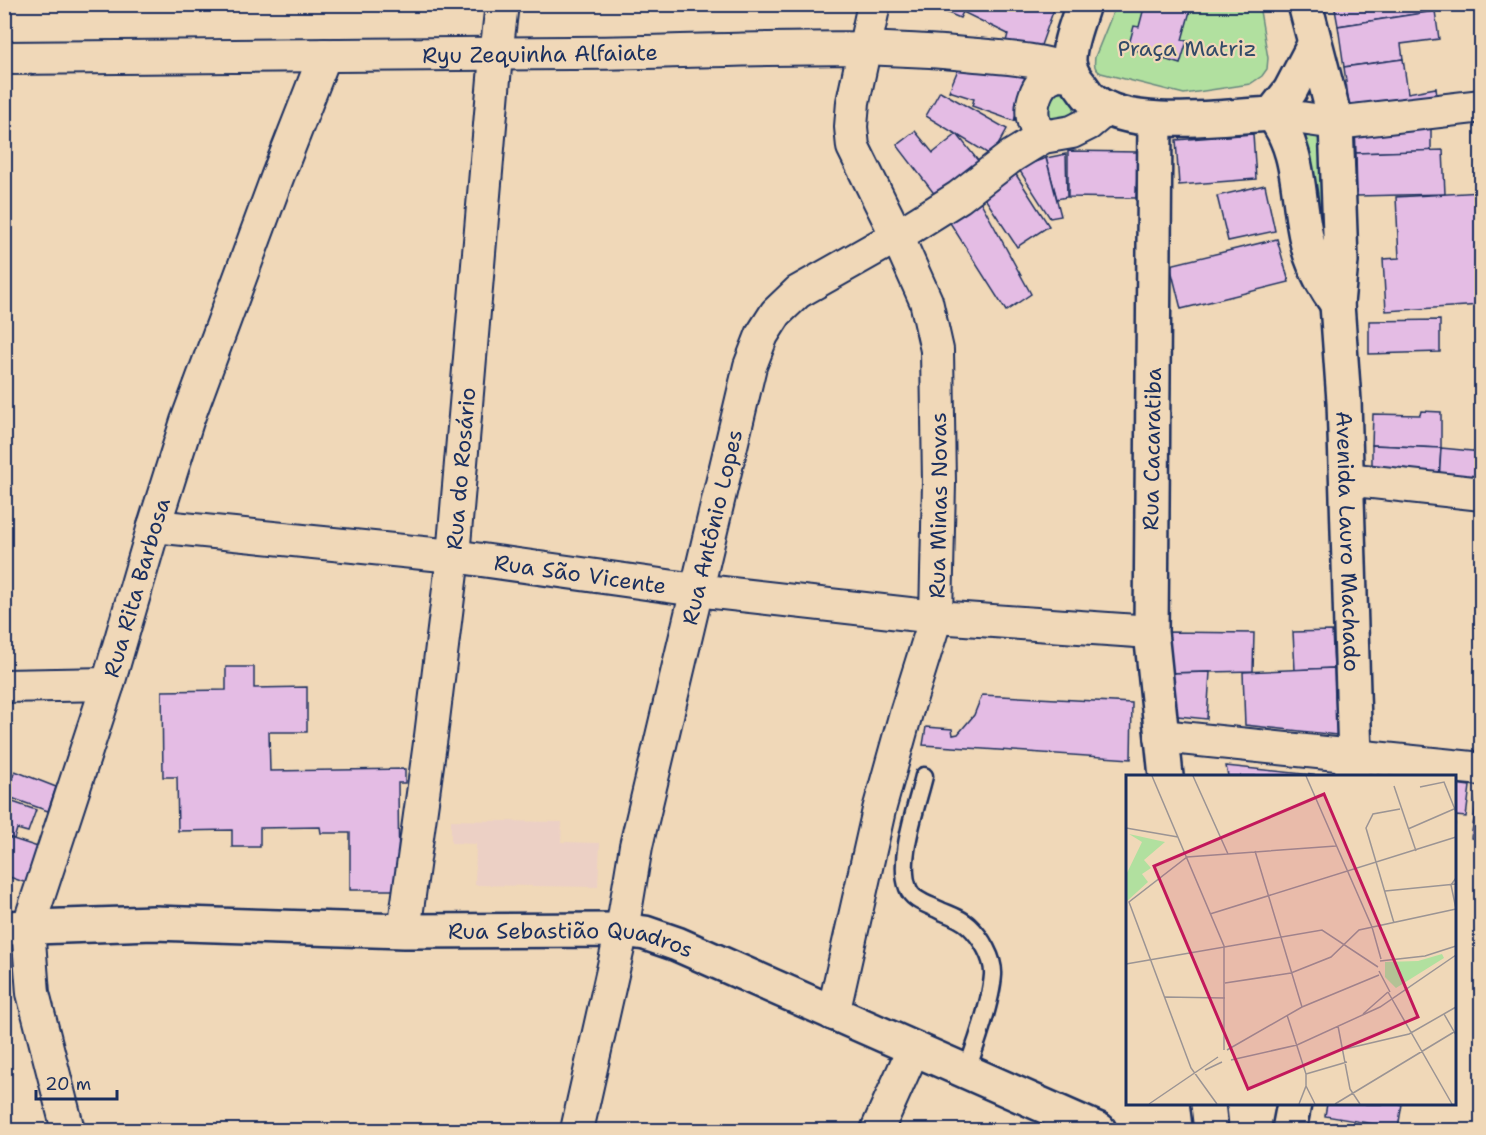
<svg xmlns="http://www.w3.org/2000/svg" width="1486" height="1135" font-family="'Shantell Sans',sans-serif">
	<rect width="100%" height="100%" fill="#f0d8b8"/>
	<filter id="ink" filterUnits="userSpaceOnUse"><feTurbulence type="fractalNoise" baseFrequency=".0167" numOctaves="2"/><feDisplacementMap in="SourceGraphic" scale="12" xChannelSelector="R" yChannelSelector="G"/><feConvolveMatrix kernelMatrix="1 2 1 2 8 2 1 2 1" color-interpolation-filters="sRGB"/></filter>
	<g filter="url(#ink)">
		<path fill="#ecd0c5" d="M 451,820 L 562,822 L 561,842 L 600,843 L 598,887 L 475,885 L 476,844 L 451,843 Z"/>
		<g fill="#b1e09f" stroke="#66887e" stroke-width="1.5">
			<path d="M 1116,5 L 1259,5 L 1268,58 L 1267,69 L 1262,76 L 1250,84 L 1184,94 L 1101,73 C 1094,69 1094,65 1095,57 Z"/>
			<circle cx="1060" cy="106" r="14"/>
			<path d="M 1303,130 L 1321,137 L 1326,260 L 1301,137 Z"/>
		</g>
		<g fill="#e4bce4" stroke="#1b2f5e" stroke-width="1.5">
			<path d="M 935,4 L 1045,4 L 1054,9 L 1040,48 L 1005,45 L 1008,34 L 963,12 L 960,18 L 934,7 Z"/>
			<path d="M 1145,4 L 1192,4 L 1182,40 L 1187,41 L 1180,64 L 1128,48 L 1134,26 L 1139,27 Z"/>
			<path d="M 1334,4 L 1434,4 L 1435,11 L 1338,26 Z"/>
			<path d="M 1435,11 L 1439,39 L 1401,44 L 1403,59 L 1344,67 L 1338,26 Z"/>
			<path d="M 1403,59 L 1408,93 L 1436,88 L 1438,106 L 1351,119 L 1344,67 Z"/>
			<path d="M 962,60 L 1029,72 L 1014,121 L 972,106 L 974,99 L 949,91 Z"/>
			<path d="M 940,91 L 1007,129 L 992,156 L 926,116 Z"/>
			<path d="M 1431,123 L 1431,151 L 1356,153 L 1355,126 Z"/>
			<path d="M 915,131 L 933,153 L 957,134 L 983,167 L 939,200 L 897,145 Z"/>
			<path d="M 1253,134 L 1256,179 L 1179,185 L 1176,140 Z"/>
			<path d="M 1443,150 L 1445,194 L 1357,196 L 1356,153 Z"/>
			<path d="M 1068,151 L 1138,152 L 1136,198 L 1068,197 Z"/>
			<path d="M 1066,154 L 1067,197 L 1057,199 L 1046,158 Z"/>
			<path d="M 1046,158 L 1061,216 L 1050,218 L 1018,168 Z"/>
			<path d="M 1015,173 L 1049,226 L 1017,247 L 982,194 Z"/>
			<path d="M 1265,185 L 1275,231 L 1228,241 L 1217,196 Z"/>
			<path d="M 1482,192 L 1482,305 L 1386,311 L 1383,259 L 1399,258 L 1396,197 Z"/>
			<path d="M 978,197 L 1031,294 L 1006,311 L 947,218 Z"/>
			<path d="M 1277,239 L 1289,282 L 1181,309 L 1170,265 Z"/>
			<path d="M 1440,320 L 1440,352 L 1369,354 L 1369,321 Z"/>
			<path d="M 1421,411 L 1441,412 L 1441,448 L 1372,445 L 1373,414 L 1420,415 Z"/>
			<path d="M 1372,445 L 1441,448 L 1439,482 L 1372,475 Z"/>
			<path d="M 1441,448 L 1482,452 L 1482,480 L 1439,482 Z"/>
			<path d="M 1332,631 L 1334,668 L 1295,670 L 1293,632 Z"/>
			<path d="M 1164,632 L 1254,633 L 1253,671 L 1164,673 Z"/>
			<path d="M 226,667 L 254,667 L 254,688 L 307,687 L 307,732 L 269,732 L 270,771 L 405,769 L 405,783 L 398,783 L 399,890 L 350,890 L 350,833 L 321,833 L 320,827 L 260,828 L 260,847 L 232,847 L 232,830 L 178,831 L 177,777 L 163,777 L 162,691 L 226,690 Z"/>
			<path d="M 1334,668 L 1337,735 L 1245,725 L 1243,672 Z"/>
			<path d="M 1210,672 L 1207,719 L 1168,715 L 1172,673 Z"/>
			<path d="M 982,695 L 1132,703 L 1131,759 L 923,745 L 926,727 L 952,729 L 953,735 L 958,734 L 974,715 Z"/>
			<path d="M 1226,766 L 1322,776 L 1228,776 Z"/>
			<path d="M 15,771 L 56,787 L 48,811 L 6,796 Z"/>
			<path d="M 1454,784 L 1470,786 L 1466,817 L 1456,816 L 1454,828 Z"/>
			<path d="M 1479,788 L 1482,789 L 1482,840 L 1471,838 Z"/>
			<path d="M 4,799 L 36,810 L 28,832 L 17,829 L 14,839 L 4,836 Z"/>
			<path d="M 4,836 L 44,849 L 32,885 L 4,875 Z"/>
			<path d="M 1327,1104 L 1402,1104 L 1398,1128 L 1325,1116 Z"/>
			<path d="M 1301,1125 L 1366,1129 L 1366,1130 L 1300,1130 Z"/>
		</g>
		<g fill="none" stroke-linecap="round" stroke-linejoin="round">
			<g stroke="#1b2f5e" stroke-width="21">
				<path id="lane" d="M 924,776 C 917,805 897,860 908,888 C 912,901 930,905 941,911 C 951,915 962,919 969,926 C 981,937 994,959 993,975 C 991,1003 976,1045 966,1072"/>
			</g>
			<g stroke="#1b2f5e" stroke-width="36">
				<g id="street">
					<path id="s1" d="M 4,58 C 218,56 431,56 644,52 C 754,50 866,43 976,55 C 1009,58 1041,60 1071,71"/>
					<path d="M 1272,114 L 1336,123 L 1482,106"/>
					<path d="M 1043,137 C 1040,133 1037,129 1035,125 C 1028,108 1036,80 1055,75 C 1060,73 1068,75 1074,76"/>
					<path d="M 1346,479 L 1482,494"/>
					<path id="s2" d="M 154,526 L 453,556 L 696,590 L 936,617 L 1151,632"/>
					<path d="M 4,686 L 108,684"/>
					<path d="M 1161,736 L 1482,769"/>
					<path id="s3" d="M 404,931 L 431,736 L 453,556 L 496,55 L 502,4"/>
					<path id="s4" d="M 833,1014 L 879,810 L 906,713 L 936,617 L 939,483 L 937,350 L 926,301 L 897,236 L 853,147 L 851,127 L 853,102 L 874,4"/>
					<path id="s5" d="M 68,1130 L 33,993 L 28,928 L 108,684 L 154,526 L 187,421 L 278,175 L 325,55"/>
					<path id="s6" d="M 577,1130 L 622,930 L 636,846 L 750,366 L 762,335 L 776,313 L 798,292 L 897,236 L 937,211 L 959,197 L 1012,156 L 1043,137 L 1072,132 L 1088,124 L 1107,108"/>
					<path d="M 877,1130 L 913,1050"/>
				</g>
			</g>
			<g stroke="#1b2f5e" stroke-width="38">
				<g id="secondary">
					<path d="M 1083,4 C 1078,22 1068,43 1069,62 C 1070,71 1075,79 1081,86 C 1085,91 1088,97 1093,100 C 1129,131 1226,116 1272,114 L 1290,91 L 1314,45"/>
					<path id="s7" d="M 1305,4 L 1336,123 L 1341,261 L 1337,304 L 1344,401 L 1355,757 L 1351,776"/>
					<path d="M 1272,114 C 1305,154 1295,209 1311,256 C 1317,274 1326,289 1337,304"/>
					<path d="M 1155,120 L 1151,632 L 1166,776"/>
					<path id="s8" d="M 4,928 L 154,923 L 404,931 L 622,930 L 645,933 L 677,944 L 1099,1130"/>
					<path d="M 1208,1104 L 1211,1130"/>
					<path d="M 1289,1130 L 1294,1104"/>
				</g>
			</g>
			<use href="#lane" stroke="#f0d8b8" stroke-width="16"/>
			<use href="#street" stroke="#f0d8b8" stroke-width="32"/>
			<use href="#secondary" stroke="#f0d8b8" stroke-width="33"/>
		</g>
	</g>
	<g text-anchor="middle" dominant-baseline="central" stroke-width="4.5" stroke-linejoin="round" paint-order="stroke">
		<g font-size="22" fill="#324a68" stroke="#f0d8b8">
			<text x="1187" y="48">Praça Matriz</text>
		</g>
		<g font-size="22" fill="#1b2f5e" stroke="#f0d8b8">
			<text stroke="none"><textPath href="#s1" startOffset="536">Ryu Zequinha Alfaiate</textPath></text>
			<text transform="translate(1152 449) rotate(-89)">Rua Cacaratiba</text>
			<text stroke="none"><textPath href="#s3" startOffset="466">Rua do Rosário</textPath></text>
			<text stroke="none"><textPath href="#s4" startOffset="522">Rua Minas Novas</textPath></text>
			<text stroke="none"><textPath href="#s6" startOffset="618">Rua Antônio Lopes</textPath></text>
			<text stroke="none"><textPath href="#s7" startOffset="542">Avenida Lauro Machado</textPath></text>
			<text stroke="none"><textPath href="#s2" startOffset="429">Rua São Vicente</textPath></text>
			<text stroke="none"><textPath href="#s5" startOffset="564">Rua Rita Barbosa</textPath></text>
			<text stroke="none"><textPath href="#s8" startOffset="568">Rua Sebastião Quadros</textPath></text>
		</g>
	</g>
	<g transform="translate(1126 775)">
		<rect width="330" height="330" fill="#f0d8b8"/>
		<path d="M 3,59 L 39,67 L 18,85 L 25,93 L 16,99 L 22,107 L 0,127 L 0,100 L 16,67 ZM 316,179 L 318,183 L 270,213 L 259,202 L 259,187 L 292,186 Z" fill="#b1e09f"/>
		<path fill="none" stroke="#9b9494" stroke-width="1.5" d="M 26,1 L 98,171 L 98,275M 67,1 L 102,79M 180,1 L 246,152 L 255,184M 268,11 L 290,76M 294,12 L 318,7 L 330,37M 0,53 L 52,62M 282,54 L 328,34M 129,76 L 176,232M 330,103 L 325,110 L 330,134M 259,116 L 330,109M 84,139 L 330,62M 268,148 L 240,53 L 247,39 L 274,34M 254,186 L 299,181 L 330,171M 0,189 L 196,155 L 252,192M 253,196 L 264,217M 99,208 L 165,198 L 205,182 L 233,155 L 330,134M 262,217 L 326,329M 39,222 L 99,223M 237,239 L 262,217M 318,239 L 330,260M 161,240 L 180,299 L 180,311 L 173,329M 212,251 L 224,314 L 234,329M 219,274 L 283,259 L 330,232M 101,275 L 176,232 L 253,200M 105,285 L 171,270 L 254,232 L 330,180M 79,295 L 96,287M 180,299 L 221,287M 180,311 L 189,329M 23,329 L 92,282M 91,329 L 65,293 L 3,127 L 61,82 L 210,71M 209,329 L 328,257"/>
		<path fill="#c2185b" fill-opacity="0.15" stroke="#c2185b" stroke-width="3" d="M 198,19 L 292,242 L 122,314 L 28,91 Z"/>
		<rect width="330" height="330" fill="none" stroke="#1b2f5e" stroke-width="3"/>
	</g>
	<rect width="1486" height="1135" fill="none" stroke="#f0d8b8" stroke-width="24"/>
	<rect x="12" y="12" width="1462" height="1111" fill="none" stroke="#1b2f5e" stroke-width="2" filter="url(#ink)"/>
	<path d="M36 1090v9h81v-9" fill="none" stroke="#1b2f5e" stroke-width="3"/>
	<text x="45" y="1090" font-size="18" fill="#1b2f5e" stroke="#f0d8b8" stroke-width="4.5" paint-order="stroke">20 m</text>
</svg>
